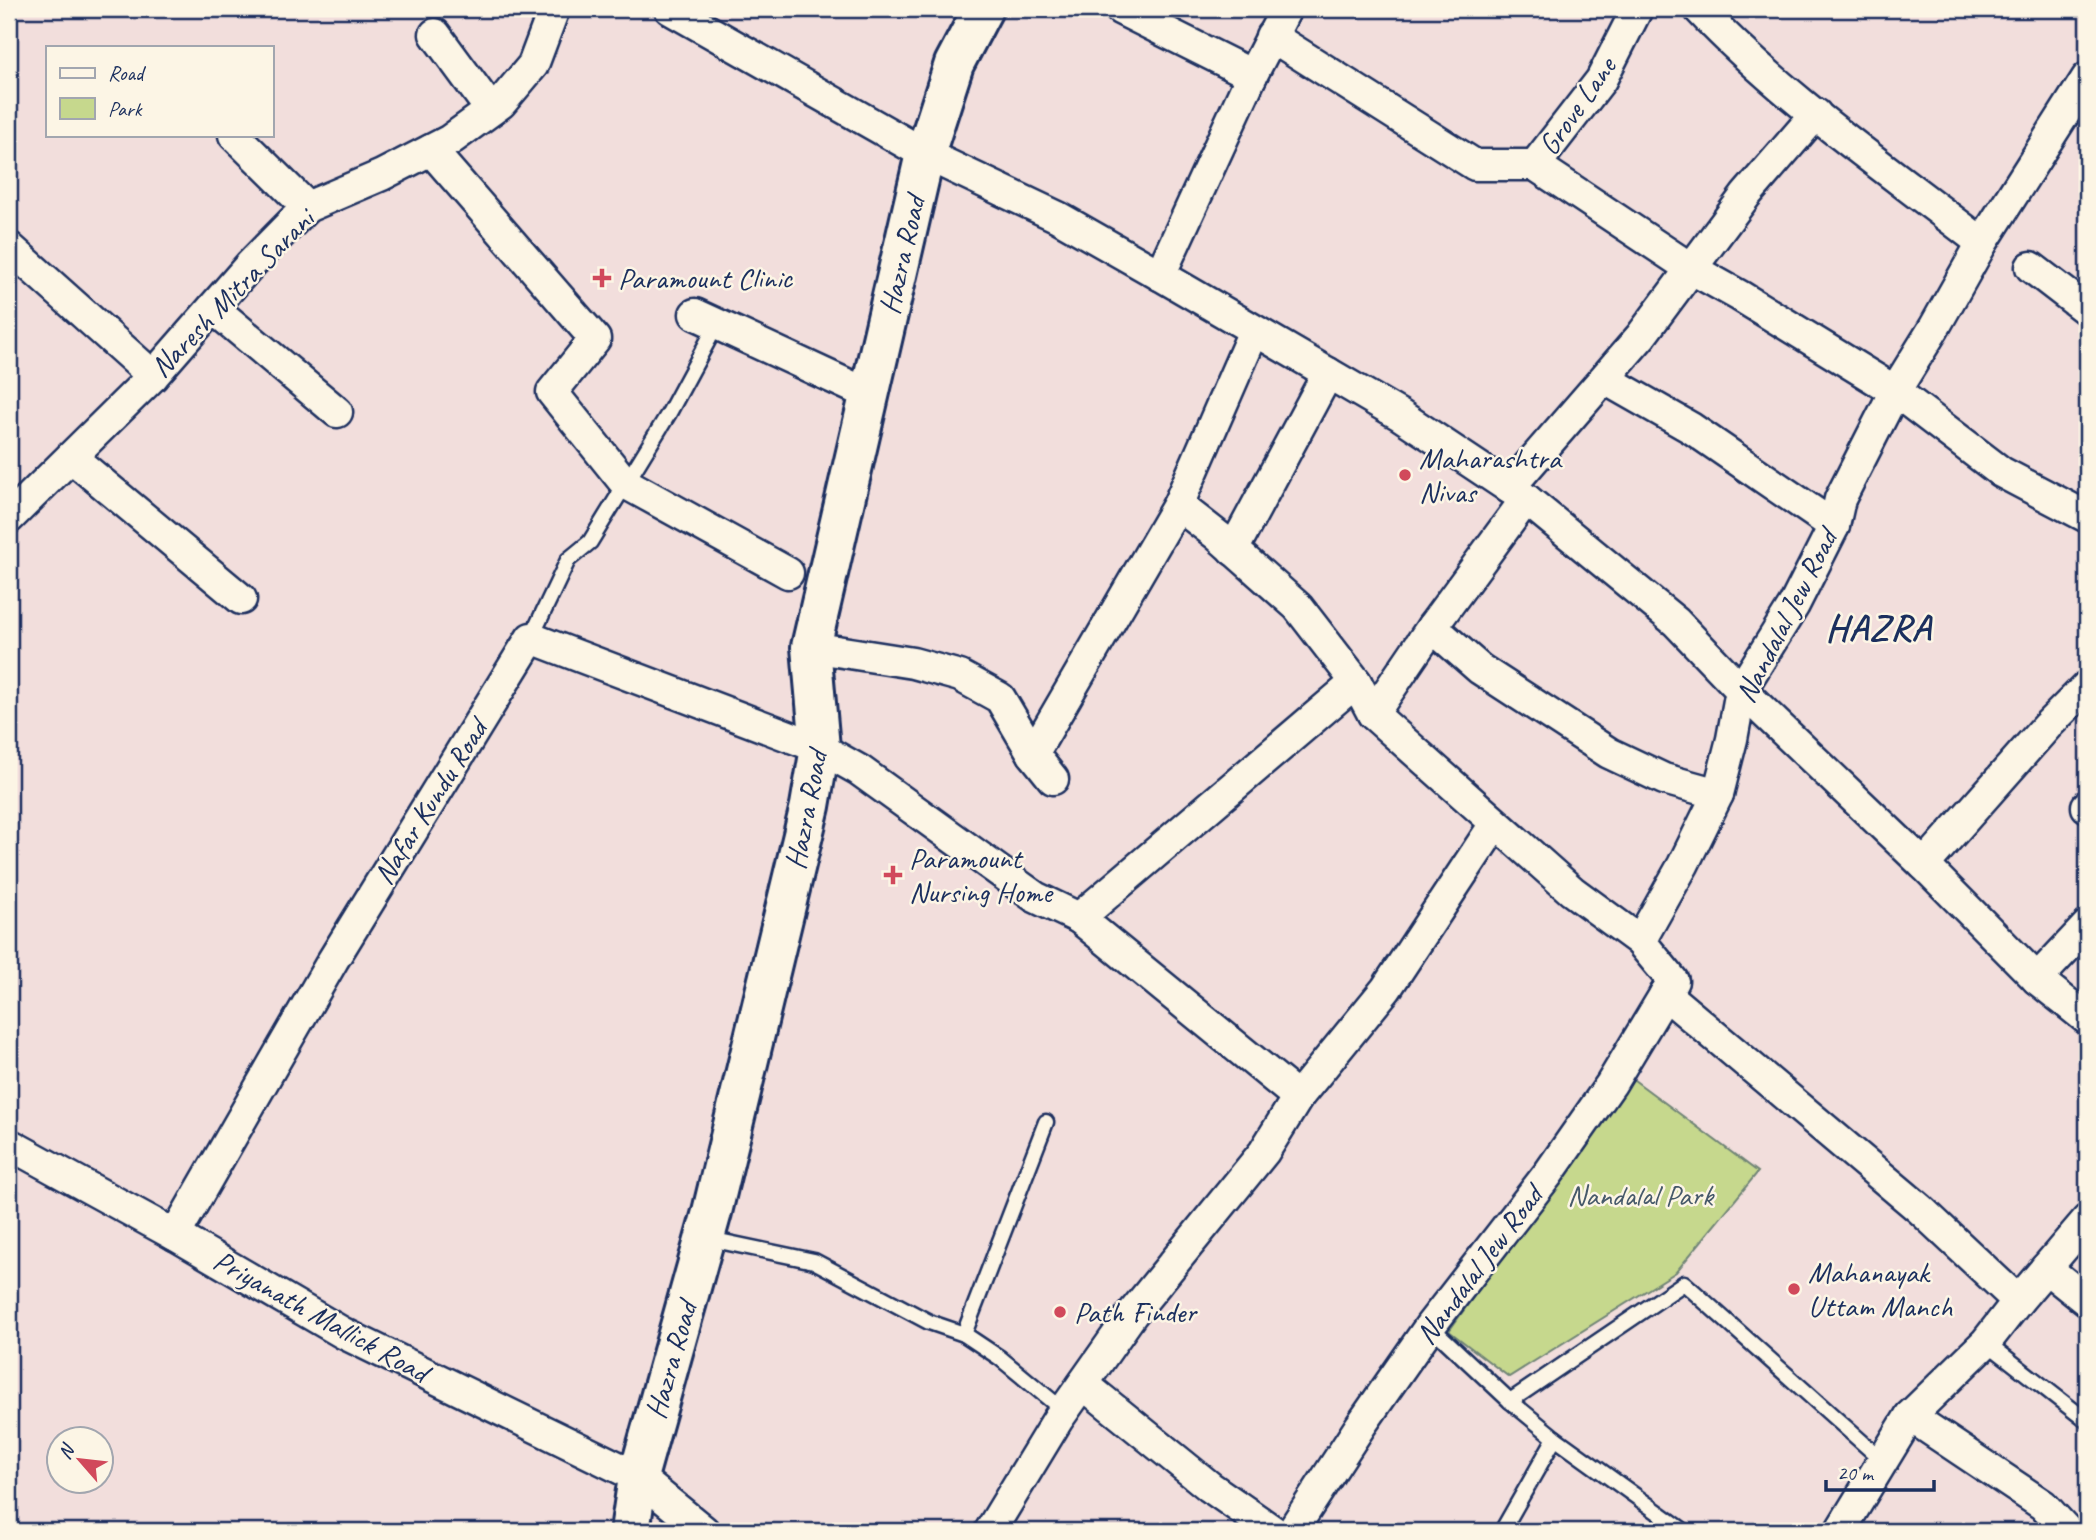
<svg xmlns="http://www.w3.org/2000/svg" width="2096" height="1540" font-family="Caveat,sans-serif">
	<rect width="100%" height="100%" fill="#f2dedc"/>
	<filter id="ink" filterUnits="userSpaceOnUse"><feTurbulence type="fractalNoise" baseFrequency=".0143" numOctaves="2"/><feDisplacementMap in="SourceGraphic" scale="14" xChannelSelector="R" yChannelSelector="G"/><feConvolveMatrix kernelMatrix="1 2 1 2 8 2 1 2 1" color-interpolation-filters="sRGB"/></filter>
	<g filter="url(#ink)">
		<path fill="#c6d88d" stroke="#708476" stroke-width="2" d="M 1630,1077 L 1758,1172 L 1676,1272 L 1509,1377 L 1449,1331 Z"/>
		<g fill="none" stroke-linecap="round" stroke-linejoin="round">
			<g stroke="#1b2f5e" stroke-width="19">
				<g id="service">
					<path d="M 531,638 L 568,560 L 590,542 L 669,413 L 717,324"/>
					<path d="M 705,1238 L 814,1261 L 929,1322 L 964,1334 L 1000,1358 L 1064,1411"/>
					<path d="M 1430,1326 L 1510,1401 L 1555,1438 L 1684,1531"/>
					<path d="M 964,1334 L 1046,1122"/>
					<path d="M 1986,1342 L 2087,1421"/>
					<path d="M 1510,1401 L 1684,1283 L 1882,1460"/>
					<path d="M 1502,1531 L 1555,1438"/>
				</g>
			</g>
			<g stroke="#1b2f5e" stroke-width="35">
				<g id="minor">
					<path d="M 670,9 L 925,154 L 1058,217 L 1160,275 L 1400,415 L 1526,499 L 1676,622 L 1741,690 L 1924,865 L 2037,979 L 2087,1019"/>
					<path d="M 1120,9 L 1252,75"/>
					<path d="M 1699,9 C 1783,98 1886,168 1982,243"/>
					<path d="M 435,34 L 491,110"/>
					<path d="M 1271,36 L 1475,165 L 1535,165 L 1690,268 L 1740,296 L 1895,391 L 2001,472 L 2087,517"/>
					<path d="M 234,135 L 307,207"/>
					<path d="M 431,150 L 595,339 L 552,392 L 625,483 L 788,573"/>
					<path d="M 1535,165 L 1601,80 L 1637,9"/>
					<path d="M 9,247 L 153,376"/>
					<path d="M 2031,267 L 2087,310"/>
					<path d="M 1160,275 L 1252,75 L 1286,9"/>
					<path d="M 213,308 L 337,412"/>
					<path d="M 695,314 L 870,395"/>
					<path d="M 1605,379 L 1691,428 L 1834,526"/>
					<path d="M 71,457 L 241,599"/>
					<path d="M 1509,488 L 1641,336 L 1746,195 L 1816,114"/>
					<path d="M 1178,505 L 1218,536 L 1298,607 L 1356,682"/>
					<path d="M 9,518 L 153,376 L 250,265 L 307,207 L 382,175 L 450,140 L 501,103 L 533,65 L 554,9"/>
					<path d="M 1233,550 L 1328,373"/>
					<path d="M 1432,627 L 1480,669 L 1609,753 L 1664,779 L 1718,794"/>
					<path d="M 811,647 L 913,663 L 960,676 L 1000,698 L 1033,754 L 1053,779"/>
					<path d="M 1373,714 L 1432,627 L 1526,499"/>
					<path d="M 1033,754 L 1178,505 L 1254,331"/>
					<path d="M 2087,806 L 2087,807"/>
					<path d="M 1924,865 L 2047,726 L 2087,686"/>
					<path d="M 1079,918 L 1356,682 L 1373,714 L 1572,891 L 1640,941"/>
					<path d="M 2037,979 L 2087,926"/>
					<path d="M 1665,994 L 1920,1209 L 2018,1301"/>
					<path d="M 9,1144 L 175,1235 L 343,1333 L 638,1477 L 704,1531"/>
					<path d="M 175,1235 L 333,960 L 531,638 L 820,748 L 859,770 L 1035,897 L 1079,918 L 1298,1097"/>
					<path d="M 2046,1268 L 2087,1301"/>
					<path d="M 1083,1384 L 1210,1487 L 1273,1531"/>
					<path d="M 1910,1416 L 2043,1505 L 2067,1531"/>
					<path d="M 990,1531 L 1058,1419 L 1132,1314 L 1264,1152 L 1298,1097 L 1386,989 L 1495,824"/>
					<path d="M 1292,1531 L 1361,1425 L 1430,1326 L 1548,1174 L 1611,1084 L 1673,981 L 1640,941 L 1683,865 L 1718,794 L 1732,739 L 1741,690 L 1794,605 L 1834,526 L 1840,499 L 1895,391 L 1934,328 L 1982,243 L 2087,78"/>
					<path d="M 1840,1531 L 1910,1416 L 1986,1342 L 2018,1301 L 2087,1220"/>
				</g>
			</g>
			<g stroke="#1b2f5e" stroke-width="44">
				<path id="secondary" d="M 630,1531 L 638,1477 L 712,1212 L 810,806 L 820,748 L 811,647 L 925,154 L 954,64 L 983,9"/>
			</g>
			<use href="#service" stroke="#fcf5e5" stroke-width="14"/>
			<use href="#minor" stroke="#fcf5e5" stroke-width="30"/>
			<use href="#secondary" stroke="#fcf5e5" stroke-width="38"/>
		</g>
	</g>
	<g fill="#d1495b" stroke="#fcf5e5" stroke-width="2.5">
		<path d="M598.5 267.5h7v7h7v7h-7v7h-7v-7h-7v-7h7z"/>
		<circle cx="1405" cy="475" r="7"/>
		<path d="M889.5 864.5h7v7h7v7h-7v7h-7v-7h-7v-7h7z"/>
		<circle cx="1794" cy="1289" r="7"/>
		<circle cx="1060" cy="1312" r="7"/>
	</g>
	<g text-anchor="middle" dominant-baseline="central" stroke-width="5" stroke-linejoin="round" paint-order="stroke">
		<g font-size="30" fill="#1b2f5e" stroke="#fcf5e5">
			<text transform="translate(1577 106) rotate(-55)">Grove Lane</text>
			<text transform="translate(902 255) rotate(-77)">Hazra Road</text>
			<text transform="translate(232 293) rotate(-46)">Naresh Mitra Sarani</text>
			<text transform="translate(1786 616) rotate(-63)">Nandalal Jew Road</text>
			<text transform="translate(430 802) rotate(-58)">Nafar Kundu Road</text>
			<text transform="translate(806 810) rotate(-79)">Hazra Road</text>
			<text transform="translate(1479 1265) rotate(-53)">Nandalal Jew Road</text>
			<text transform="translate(321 1316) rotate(29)">Priyanath Mallick Road</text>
			<text transform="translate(671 1360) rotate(-74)">Hazra Road</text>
		</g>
		<g font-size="30" fill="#1b2f5e" stroke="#fcf5e5" text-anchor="start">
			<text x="618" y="278">Paramount Clinic</text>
			<text x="1419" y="458">Maharashtra<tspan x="1419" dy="34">Nivas</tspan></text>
			<text x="909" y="858">Paramount<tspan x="909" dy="34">Nursing Home</tspan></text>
			<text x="1808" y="1272">Mahanayak<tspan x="1808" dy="34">Uttam Manch</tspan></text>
			<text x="1074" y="1312">Path Finder</text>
		</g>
		<g font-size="30" fill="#46596a" stroke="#fcf5e5">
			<text x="1640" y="1195">Nandalal Park</text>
		</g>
		<g font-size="37" font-weight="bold" letter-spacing="2" fill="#1b2f5e" stroke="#fcf5e5">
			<text x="1879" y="627">HAZRA</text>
		</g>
	</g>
	<rect width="2096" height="1540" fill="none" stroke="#fcf5e5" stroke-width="35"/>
	<rect x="18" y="18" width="2061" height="1505" fill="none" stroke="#1b2f5e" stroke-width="2.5" filter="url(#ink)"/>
	<rect x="46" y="46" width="228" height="91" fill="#fcf5e5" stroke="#a2a6af" stroke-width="2"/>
	<rect x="60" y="68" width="35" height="10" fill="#fcf5e5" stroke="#a2a6af" stroke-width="2"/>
	<text x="108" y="80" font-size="21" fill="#1b2f5e">Road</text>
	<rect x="60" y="98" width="35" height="21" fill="#c6d88d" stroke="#a2a6af" stroke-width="2"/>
	<text x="108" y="116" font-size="21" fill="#1b2f5e">Park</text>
	<g transform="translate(80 1460) rotate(298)"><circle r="33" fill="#fcf5e5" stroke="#a2a6af" stroke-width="2"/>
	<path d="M0-5L12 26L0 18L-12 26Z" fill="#d1495b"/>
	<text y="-10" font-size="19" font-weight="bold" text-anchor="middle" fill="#1b2f5e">N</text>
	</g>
	<path d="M1826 1480v10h108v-10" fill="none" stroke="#1b2f5e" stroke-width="3.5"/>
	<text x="1837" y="1480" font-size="21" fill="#1b2f5e" stroke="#fcf5e5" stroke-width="5" paint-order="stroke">20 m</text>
</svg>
